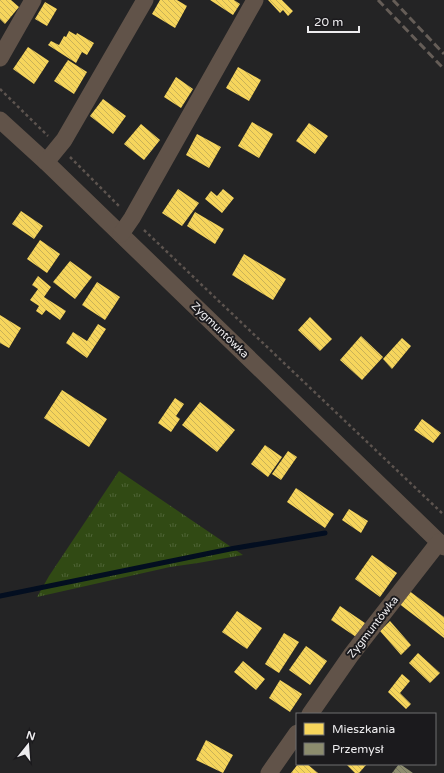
<svg xmlns="http://www.w3.org/2000/svg" width="444" height="773" font-family="'Varela Round',sans-serif">
	<defs>
		<pattern id="grass-tufts" width="24" height="20" patternUnits="userSpaceOnUse"><rect width="24" height="20" fill="#314a14"/><path d="M3 7l-1-3M5 7V3M7 7l1-3M15 17l-1-3M17 17v-4M19 17l1-3" fill="none" stroke="#4f6436"/></pattern>
		<pattern id="homes-back-hatch" width="6" height="6" patternUnits="userSpaceOnUse"><rect width="6" height="6" fill="#f6d55c"/><path d="M-1 5l2 2M0 0l6 6M5-1l2 2" fill="none" stroke="#cab257"/></pattern>
		<pattern id="industry-back-hatch" width="6" height="6" patternUnits="userSpaceOnUse"><rect width="6" height="6" fill="#8c8c6e"/><path d="M-1 5l2 2M0 0l6 6M5-1l2 2" fill="none" stroke="#747460"/></pattern>
	</defs>
	<rect width="100%" height="100%" fill="#242425"/>
	<path fill="url(#grass-tufts)" d="M 119,471 L 243,555 L 198,563 L 170,567 L 37,597 L 49,576 Z"/>
	<g fill="url(#homes-back-hatch)">
		<path d="M 0,0 L 11,0 L 19,7 L 5,24 L 0,19 Z"/>
		<path d="M 160,0 L 177,0 L 187,6 L 175,28 L 152,14 Z"/>
		<path d="M 210,0 L 234,0 L 240,4 L 233,15 Z"/>
		<path d="M 268,0 L 282,0 L 293,11 L 288,16 L 283,10 L 280,13 Z"/>
		<path d="M 45,2 L 57,9 L 47,26 L 35,19 Z"/>
		<path d="M 69,31 L 76,35 L 77,33 L 94,43 L 87,55 L 82,52 L 76,63 L 48,45 L 51,41 L 59,45 L 64,36 L 66,37 Z"/>
		<path d="M 28,47 L 49,61 L 34,84 L 13,69 Z"/>
		<path d="M 68,60 L 87,72 L 74,94 L 54,81 Z"/>
		<path d="M 238,67 L 261,80 L 249,101 L 226,88 Z"/>
		<path d="M 176,77 L 193,89 L 181,108 L 164,97 Z"/>
		<path d="M 103,99 L 126,116 L 113,134 L 90,116 Z"/>
		<path d="M 252,122 L 273,134 L 259,158 L 238,146 Z"/>
		<path d="M 309,123 L 328,136 L 315,154 L 296,141 Z"/>
		<path d="M 141,124 L 160,140 L 144,160 L 124,144 Z"/>
		<path d="M 197,134 L 221,147 L 209,168 L 186,155 Z"/>
		<path d="M 178,189 L 199,203 L 182,226 L 162,213 Z"/>
		<path d="M 223,189 L 234,198 L 222,213 L 205,199 L 211,191 L 217,196 Z"/>
		<path d="M 21,211 L 43,226 L 34,239 L 12,224 Z"/>
		<path d="M 195,212 L 224,229 L 215,244 L 187,226 Z"/>
		<path d="M 40,240 L 60,254 L 47,273 L 27,259 Z"/>
		<path d="M 244,254 L 286,279 L 273,300 L 232,275 Z"/>
		<path d="M 70,261 L 92,277 L 75,299 L 53,282 Z"/>
		<path d="M 38,276 L 51,287 L 44,297 L 66,311 L 60,320 L 46,310 L 42,315 L 36,311 L 39,306 L 30,300 L 38,289 L 32,285 Z"/>
		<path d="M 97,282 L 120,297 L 105,320 L 82,305 Z"/>
		<path d="M 0,315 L 21,328 L 9,348 L 0,343 Z"/>
		<path d="M 310,317 L 332,339 L 320,351 L 298,330 Z"/>
		<path d="M 98,324 L 106,329 L 87,358 L 66,343 L 73,332 L 87,341 Z"/>
		<path d="M 361,336 L 383,357 L 362,380 L 340,360 Z"/>
		<path d="M 402,338 L 411,346 L 392,369 L 383,359 Z"/>
		<path d="M 62,390 L 107,419 L 89,447 L 44,418 Z"/>
		<path d="M 175,398 L 184,404 L 176,416 L 180,419 L 171,432 L 158,423 Z"/>
		<path d="M 200,402 L 235,430 L 217,452 L 182,425 Z"/>
		<path d="M 422,419 L 441,433 L 433,443 L 414,430 Z"/>
		<path d="M 265,445 L 282,457 L 268,477 L 251,464 Z"/>
		<path d="M 288,451 L 297,457 L 281,480 L 272,474 Z"/>
		<path d="M 296,488 L 334,514 L 325,528 L 287,502 Z"/>
		<path d="M 349,509 L 368,521 L 361,533 L 342,520 Z"/>
		<path d="M 372,555 L 397,573 L 380,597 L 355,579 Z"/>
		<path d="M 408,590 L 444,617 L 444,638 L 398,603 Z"/>
		<path d="M 340,606 L 365,623 L 356,637 L 331,620 Z"/>
		<path d="M 237,611 L 262,628 L 247,649 L 222,632 Z"/>
		<path d="M 390,621 L 411,645 L 401,655 L 380,631 Z"/>
		<path d="M 284,633 L 299,642 L 279,673 L 265,664 Z"/>
		<path d="M 306,646 L 327,661 L 310,685 L 289,670 Z"/>
		<path d="M 418,653 L 440,673 L 430,683 L 409,663 Z"/>
		<path d="M 243,661 L 265,679 L 256,690 L 234,672 Z"/>
		<path d="M 402,674 L 410,681 L 400,693 L 411,704 L 406,709 L 388,692 Z"/>
		<path d="M 280,680 L 302,694 L 290,712 L 269,698 Z"/>
		<path d="M 206,740 L 233,755 L 223,773 L 196,760 Z"/>
		<path d="M 298,764 L 307,764 L 318,773 L 291,773 Z"/>
		<path d="M 348,764 L 367,764 L 359,773 L 355,773 L 347,765 Z"/>
	</g>
	<path fill="url(#industry-back-hatch)" d="M 399,764 L 400,764 L 413,773 L 392,773 Z"/>
	<g fill="none" stroke-linecap="round" stroke-linejoin="round">
		<path stroke="#030e20" stroke-width="5" d="M 0,596 L 230,549 L 325,533"/>
		<g stroke="#5d544f" stroke-width="2.5" stroke-dasharray="3 3" stroke-linecap="butt">
			<path d="M 0,89 L 48,136"/>
			<path d="M 70,157 L 119,206"/>
			<path d="M 144,230 L 444,515"/>
		</g>
		<g stroke="#615349" stroke-width="17">
			<path d="M 0,58 L 33,0"/>
			<path d="M 0,120 L 46,162 L 444,547"/>
			<path d="M 46,162 L 64,140 L 145,0"/>
			<path d="M 121,234 L 132,218 L 255,0"/>
			<path d="M 310,714 L 351,655 L 439,542"/>
			<path d="M 269,773 L 297,733"/>
		</g>
		<g stroke="#655d57" stroke-width="3" stroke-dasharray="8 4" stroke-linecap="butt">
			<path d="M 378,0 L 444,69"/>
			<path d="M 393,0 L 444,54"/>
		</g>
	</g>
	<g text-anchor="middle" dominant-baseline="central" stroke-width="4" stroke-linejoin="round" paint-order="stroke">
		<g font-size="11" fill="#edecee" stroke="#1b1a1d">
			<text transform="translate(220 330) rotate(44)">Zygmuntówka</text>
			<text transform="translate(373 627) rotate(-52)">Zygmuntówka</text>
		</g>
	</g>
	<rect x="296" y="713" width="140" height="52" fill="#1b1a1d" stroke="#6f6e71"/>
	<rect x="304" y="723" width="20" height="12" fill="#f6d55c" stroke="#6f6e71"/>
	<text x="332" y="733" font-size="12" fill="#edecee">Mieszkania</text>
	<rect x="304" y="743" width="20" height="12" fill="#8c8c6e" stroke="#6f6e71"/>
	<text x="332" y="753" font-size="12" fill="#edecee">Przemysł</text>
	<g transform="translate(28 745) rotate(17)" stroke="#1b1a1d" stroke-width="3" paint-order="stroke">
	<path d="M0-3L7 15L0 10L-7 15Z" fill="#edecee"/>
	<text y="-6" font-size="11" font-weight="bold" text-anchor="middle" fill="#edecee">N</text>
	</g>
	<path d="M308 26v6h51v-6" fill="none" stroke="#edecee" stroke-width="2"/>
	<text x="314" y="26" font-size="12" fill="#edecee" stroke="#1b1a1d" stroke-width="3" paint-order="stroke">20 m</text>
</svg>
